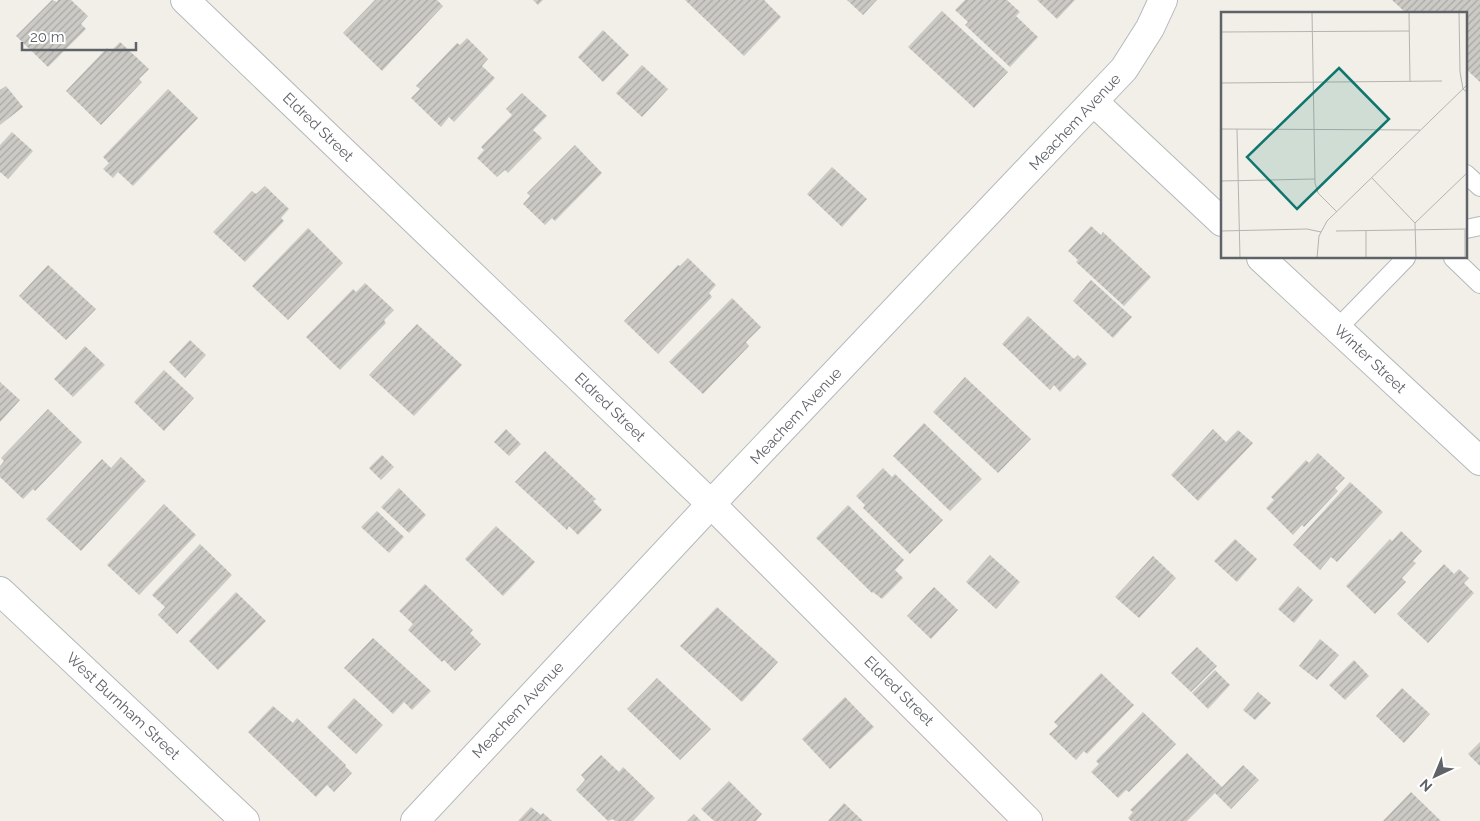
<svg xmlns="http://www.w3.org/2000/svg" width="1480" height="821" font-family="Raleway,sans-serif">
	<defs>
		<pattern id="building-hatch" width="6" height="6" patternUnits="userSpaceOnUse" patternTransform="scale(1.25)"><rect width="6" height="6" fill="#cccac5"/><path d="M-1 1l2-2M0 6l6-6M5 7l2-2" fill="none" stroke="#a9a8a4"/></pattern>
	</defs>
	<rect width="100%" height="100%" fill="#f1efe8"/>
	<g fill="url(#building-hatch)">
		<path d="M 52,0 L 57,2 L 58,0 L 71,0 L 88,16 L 81,24 L 86,29 L 48,67 L 16,36 Z"/>
		<path d="M 375,0 L 437,0 L 443,6 L 382,71 L 343,33 Z"/>
		<path d="M 533,0 L 543,0 L 538,5 Z"/>
		<path d="M 685,0 L 764,0 L 781,17 L 744,56 Z"/>
		<path d="M 847,0 L 877,0 L 863,15 Z"/>
		<path d="M 965,0 L 1007,0 L 1020,12 L 1016,16 L 1038,37 L 1010,67 L 965,25 L 968,22 L 955,10 Z"/>
		<path d="M 1037,0 L 1075,0 L 1057,19 Z"/>
		<path d="M 1392,0 L 1480,0 L 1480,82 L 1466,69 L 1466,14 L 1407,14 Z"/>
		<path d="M 942,11 L 1008,72 L 974,108 L 908,47 Z"/>
		<path d="M 603,30 L 629,55 L 603,82 L 578,57 Z"/>
		<path d="M 467,38 L 488,59 L 482,66 L 495,78 L 454,122 L 449,117 L 441,127 L 411,98 L 420,89 L 416,86 L 457,43 L 460,45 Z"/>
		<path d="M 120,42 L 149,69 L 139,79 L 142,82 L 101,125 L 66,91 L 107,48 L 110,52 Z"/>
		<path d="M 642,65 L 668,89 L 642,117 L 616,93 Z"/>
		<path d="M 6,86 L 23,107 L 0,125 L 0,90 Z"/>
		<path d="M 168,89 L 198,118 L 133,186 L 118,172 L 113,178 L 103,169 L 109,163 L 103,157 Z"/>
		<path d="M 522,93 L 547,116 L 533,130 L 542,138 L 508,173 L 505,170 L 497,177 L 477,158 L 484,150 L 481,147 L 512,115 L 506,109 Z"/>
		<path d="M 12,132 L 33,151 L 8,179 L 0,172 L 0,145 Z"/>
		<path d="M 575,145 L 602,173 L 555,221 L 552,218 L 545,225 L 523,204 L 530,196 L 527,193 Z"/>
		<path d="M 832,167 L 867,199 L 842,227 L 807,194 Z"/>
		<path d="M 265,186 L 289,209 L 281,218 L 284,221 L 245,262 L 213,232 L 252,191 L 256,194 Z"/>
		<path d="M 1091,226 L 1101,235 L 1103,232 L 1151,277 L 1124,306 L 1076,262 L 1078,260 L 1068,251 Z"/>
		<path d="M 308,228 L 343,263 L 288,320 L 252,286 Z"/>
		<path d="M 688,258 L 716,285 L 709,293 L 712,297 L 658,354 L 624,321 L 678,265 L 680,266 Z"/>
		<path d="M 48,265 L 96,309 L 66,340 L 19,296 Z"/>
		<path d="M 1091,280 L 1132,317 L 1113,338 L 1073,301 Z"/>
		<path d="M 365,283 L 394,310 L 384,320 L 386,323 L 340,370 L 306,337 L 353,289 L 356,292 Z"/>
		<path d="M 732,298 L 761,327 L 746,342 L 749,346 L 703,394 L 669,362 Z"/>
		<path d="M 1028,316 L 1074,359 L 1078,355 L 1087,364 L 1060,392 L 1054,385 L 1050,390 L 1002,344 Z"/>
		<path d="M 417,324 L 462,365 L 414,416 L 369,375 Z"/>
		<path d="M 190,340 L 206,355 L 185,378 L 169,362 Z"/>
		<path d="M 85,346 L 105,365 L 73,397 L 54,379 Z"/>
		<path d="M 164,370 L 194,398 L 164,431 L 134,402 Z"/>
		<path d="M 965,377 L 1031,439 L 998,473 L 933,412 Z"/>
		<path d="M 0,382 L 20,400 L 0,422 Z"/>
		<path d="M 48,409 L 82,442 L 35,491 L 33,489 L 23,499 L 0,477 L 0,466 L 4,461 L 1,458 Z"/>
		<path d="M 924,423 L 982,479 L 950,511 L 893,456 Z"/>
		<path d="M 506,429 L 521,444 L 509,456 L 494,442 Z"/>
		<path d="M 1213,429 L 1226,442 L 1238,430 L 1253,443 L 1198,501 L 1171,475 Z"/>
		<path d="M 545,451 L 596,499 L 593,501 L 602,510 L 578,535 L 569,526 L 567,530 L 515,482 Z"/>
		<path d="M 1318,453 L 1345,478 L 1335,488 L 1338,491 L 1304,527 L 1302,525 L 1293,535 L 1266,508 L 1274,500 L 1271,497 L 1306,460 L 1309,463 Z"/>
		<path d="M 382,455 L 394,467 L 381,480 L 369,468 Z"/>
		<path d="M 121,457 L 146,481 L 81,551 L 46,519 L 102,459 L 111,468 Z"/>
		<path d="M 883,468 L 892,477 L 895,474 L 943,520 L 910,554 L 863,508 L 865,505 L 856,496 Z"/>
		<path d="M 1350,482 L 1383,512 L 1337,562 L 1331,557 L 1320,570 L 1293,545 Z"/>
		<path d="M 399,488 L 426,515 L 409,533 L 381,507 Z"/>
		<path d="M 164,504 L 196,535 L 139,595 L 107,565 Z"/>
		<path d="M 848,505 L 904,560 L 895,570 L 903,578 L 882,599 L 873,592 L 872,593 L 816,538 Z"/>
		<path d="M 377,511 L 404,537 L 389,553 L 361,527 Z"/>
		<path d="M 496,526 L 535,562 L 503,596 L 465,559 Z"/>
		<path d="M 1401,531 L 1422,551 L 1413,561 L 1416,563 L 1402,578 L 1406,582 L 1375,614 L 1346,586 L 1390,539 L 1392,541 Z"/>
		<path d="M 1235,539 L 1257,559 L 1237,582 L 1214,561 Z"/>
		<path d="M 200,544 L 232,575 L 177,634 L 158,615 L 165,607 L 152,595 Z"/>
		<path d="M 990,555 L 1020,582 L 996,609 L 966,582 Z"/>
		<path d="M 1153,556 L 1176,578 L 1139,618 L 1115,597 Z"/>
		<path d="M 1444,564 L 1454,574 L 1459,569 L 1469,578 L 1464,583 L 1474,593 L 1428,643 L 1397,614 Z"/>
		<path d="M 425,584 L 473,630 L 470,633 L 481,644 L 455,671 L 444,660 L 442,662 L 408,630 L 413,624 L 399,611 Z"/>
		<path d="M 1298,586 L 1313,600 L 1294,623 L 1278,609 Z"/>
		<path d="M 934,587 L 958,610 L 931,639 L 907,616 Z"/>
		<path d="M 236,592 L 266,621 L 218,670 L 189,641 Z"/>
		<path d="M 717,607 L 778,662 L 742,702 L 680,646 Z"/>
		<path d="M 373,638 L 431,691 L 412,710 L 404,702 L 393,714 L 344,668 Z"/>
		<path d="M 1320,639 L 1339,655 L 1317,680 L 1299,666 Z"/>
		<path d="M 1197,647 L 1217,666 L 1191,692 L 1171,673 Z"/>
		<path d="M 1354,660 L 1369,676 L 1345,700 L 1329,685 Z"/>
		<path d="M 1215,670 L 1230,685 L 1208,709 L 1192,693 Z"/>
		<path d="M 1101,673 L 1134,705 L 1087,754 L 1084,751 L 1076,760 L 1049,734 L 1058,726 L 1054,722 Z"/>
		<path d="M 657,678 L 711,729 L 680,760 L 627,709 Z"/>
		<path d="M 1402,688 L 1430,714 L 1404,743 L 1376,716 Z"/>
		<path d="M 1258,692 L 1271,703 L 1255,720 L 1243,710 Z"/>
		<path d="M 845,697 L 874,727 L 830,769 L 802,739 Z"/>
		<path d="M 354,698 L 383,725 L 356,754 L 327,727 Z"/>
		<path d="M 273,706 L 293,723 L 297,718 L 346,765 L 345,766 L 352,773 L 334,792 L 327,785 L 316,797 L 248,732 Z"/>
		<path d="M 1143,712 L 1176,744 L 1129,792 L 1126,790 L 1118,798 L 1091,772 L 1099,764 L 1096,761 Z"/>
		<path d="M 1480,742 L 1480,766 L 1468,754 Z"/>
		<path d="M 1187,753 L 1222,787 L 1243,765 L 1259,780 L 1231,809 L 1215,793 L 1187,821 L 1131,821 L 1128,818 L 1133,812 L 1130,810 Z"/>
		<path d="M 601,755 L 619,772 L 623,767 L 655,798 L 633,821 L 615,821 L 613,819 L 608,821 L 576,790 L 585,780 L 581,775 Z"/>
		<path d="M 729,781 L 762,814 L 756,821 L 714,821 L 701,809 Z"/>
		<path d="M 1411,792 L 1441,821 L 1383,821 Z"/>
		<path d="M 844,803 L 863,821 L 828,821 Z"/>
		<path d="M 531,807 L 541,815 L 543,813 L 552,821 L 518,821 Z"/>
		<path d="M 694,814 L 701,821 L 687,821 Z"/>
	</g>
	<g fill="none" stroke-linecap="round" stroke-linejoin="round">
		<g stroke="#b5b8bc" stroke-width="20">
			<g id="service">
				<path d="M 1466,174 L 1480,187"/>
				<path d="M 1466,229 L 1480,226"/>
				<path d="M 1453,258 L 1480,284"/>
				<path d="M 1337,329 L 1406,258"/>
			</g>
		</g>
		<g stroke="#b5b8bc" stroke-width="30">
			<g id="minor">
				<path d="M 185,0 L 711,504 L 1028,821"/>
				<path d="M 1094,102 L 1222,222"/>
				<path d="M 1261,258 L 1480,461"/>
				<path d="M 0,591 L 245,821"/>
				<path d="M 415,821 L 711,504 L 1124,69 L 1150,28 L 1163,0"/>
			</g>
		</g>
		<use href="#service" stroke="#fff" stroke-width="18"/>
		<use href="#minor" stroke="#fff" stroke-width="28"/>
	</g>
	<g text-anchor="middle" dominant-baseline="central" stroke-width="4" stroke-linejoin="round" paint-order="stroke">
		<g font-size="15" fill="#5f6368" stroke="#fff">
			<text transform="translate(1075 122) rotate(-47)">Meachem Avenue</text>
			<text transform="translate(318 127) rotate(44)">Eldred Street</text>
			<text transform="translate(1370 359) rotate(43)">Winter Street</text>
			<text transform="translate(610 407) rotate(44)">Eldred Street</text>
			<text transform="translate(796 416) rotate(-47)">Meachem Avenue</text>
			<text transform="translate(899 691) rotate(45)">Eldred Street</text>
			<text transform="translate(123 706) rotate(43)">West Burnham Street</text>
			<text transform="translate(518 710) rotate(-47)">Meachem Avenue</text>
		</g>
	</g>
	<g transform="translate(1221 12)">
		<rect width="246" height="246" fill="#f1efe8"/>
		<path fill="none" stroke="#b3b3b1" stroke-width="1" d="M 91,0 L 94,171 L 97,181 L 116,200M 188,0 L 189,70M 238,0 L 239,60 L 242,77 L 247,81M 0,20 L 188,19M 0,71 L 221,69M 0,117 L 199,118M 16,117 L 19,246M 151,166 L 194,211M 0,169 L 94,167M 244,218 L 244,246M 0,219 L 86,217 L 100,220M 115,219 L 247,217M 145,219 L 145,246M 96,246 L 98,224 L 106,209 L 247,72M 195,246 L 194,211 L 247,160"/>
		<path fill="#0f766e" fill-opacity="0.15" stroke="#0f766e" stroke-width="2.5" d="M 118,56 L 168,107 L 76,197 L 26,145 Z"/>
		<rect width="246" height="246" fill="none" stroke="#5f6368" stroke-width="2.5"/>
	</g>
	<g transform="translate(1435 776) rotate(224)" stroke="#ffffff" stroke-width="4" paint-order="stroke">
	<path d="M0-4L9 19L0 12L-9 19Z" fill="#5f6368"/>
	<text y="-8" font-size="14" font-weight="bold" text-anchor="middle" fill="#5f6368">N</text>
	</g>
	<path d="M22 42v8h114v-8" fill="none" stroke="#5f6368" stroke-width="2.5"/>
	<text x="30" y="42" font-size="15" fill="#5f6368" stroke="#ffffff" stroke-width="4" paint-order="stroke">20 m</text>
</svg>
